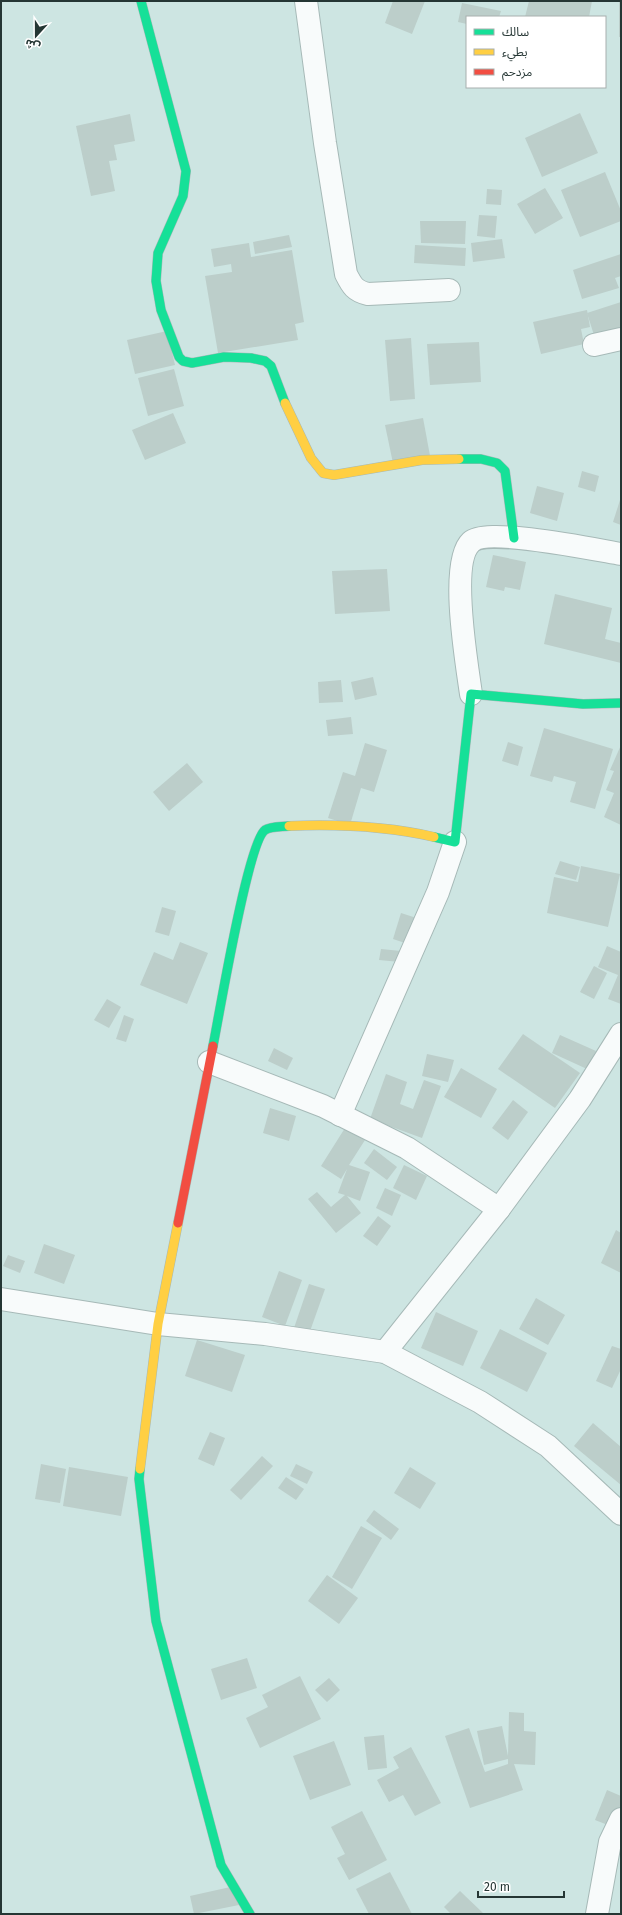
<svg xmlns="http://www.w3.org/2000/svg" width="622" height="1915" font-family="'Fira Sans','Noto Sans Arabic',sans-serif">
	<rect width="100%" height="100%" fill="#cde5e2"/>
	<g fill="#bcceca">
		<path d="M 393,1 L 425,1 L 412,34 L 385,23 Z"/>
		<path d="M 529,1 L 592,1 L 589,17 L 525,17 Z"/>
		<rect x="619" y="1" width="2" height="36"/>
		<path d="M 462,3 L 501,11 L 499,17 L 467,17 L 467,24 L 458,22 Z"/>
		<path d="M 580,113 L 598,153 L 542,177 L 525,138 Z"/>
		<path d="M 130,114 L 135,141 L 114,145 L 117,160 L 109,161 L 115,191 L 91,196 L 76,126 Z"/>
		<path d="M 605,172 L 621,211 L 621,221 L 580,237 L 561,190 Z"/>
		<path d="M 545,188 L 563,218 L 535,234 L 517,204 Z"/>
		<path d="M 487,189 L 502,190 L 501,205 L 486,204 Z"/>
		<path d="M 479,215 L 497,216 L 495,238 L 477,236 Z"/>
		<path d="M 420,221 L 466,221 L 465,244 L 421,243 Z"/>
		<path d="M 289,235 L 292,247 L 255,254 L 253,242 Z"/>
		<path d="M 502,239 L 505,258 L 473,262 L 471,243 Z"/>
		<path d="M 249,243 L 251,257 L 292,250 L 304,322 L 295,324 L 298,340 L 218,353 L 205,276 L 232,272 L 231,264 L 214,267 L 211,249 Z"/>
		<path d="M 415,245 L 466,248 L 465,266 L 414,263 Z"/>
		<path d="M 621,254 L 621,276 L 615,278 L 619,288 L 582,299 L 573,270 Z"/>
		<path d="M 621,302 L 621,344 L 599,351 L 587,313 Z"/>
		<path d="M 587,310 L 590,327 L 581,329 L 584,344 L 541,354 L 533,322 Z"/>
		<path d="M 167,331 L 175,365 L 135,374 L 127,340 Z"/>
		<path d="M 411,338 L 415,399 L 390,401 L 385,340 Z"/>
		<path d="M 479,342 L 481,382 L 430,385 L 427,344 Z"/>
		<path d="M 174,369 L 184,406 L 148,416 L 138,378 Z"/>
		<path d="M 173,413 L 186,443 L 145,460 L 132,430 Z"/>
		<path d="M 423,418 L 431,461 L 394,468 L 385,425 Z"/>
		<path d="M 582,471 L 599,476 L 595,492 L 578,487 Z"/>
		<path d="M 537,486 L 564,493 L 557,521 L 530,513 Z"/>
		<path d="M 621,497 L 621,525 L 613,522 Z"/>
		<path d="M 493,555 L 526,562 L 520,590 L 505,587 L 504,591 L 486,587 Z"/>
		<path d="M 387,569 L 390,611 L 335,614 L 332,571 Z"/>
		<path d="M 555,594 L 612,608 L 605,639 L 621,643 L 621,663 L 544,644 Z"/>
		<path d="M 373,677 L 377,695 L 355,700 L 351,682 Z"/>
		<path d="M 341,680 L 343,702 L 319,703 L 318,682 Z"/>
		<path d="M 351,717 L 353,734 L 328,736 L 326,720 Z"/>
		<path d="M 544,728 L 613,749 L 595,809 L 570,802 L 576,782 L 554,776 L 552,782 L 530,776 Z"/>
		<path d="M 508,742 L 523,747 L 518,766 L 502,761 Z"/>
		<path d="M 365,743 L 387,750 L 374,792 L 361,788 L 350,825 L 328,818 L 343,772 L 355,776 Z"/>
		<path d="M 621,745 L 621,825 L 604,817 L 614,793 L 606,790 L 614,771 L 610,770 Z"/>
		<path d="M 187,763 L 203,782 L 169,811 L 153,792 Z"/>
		<path d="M 560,861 L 580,867 L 576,880 L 555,874 Z"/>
		<path d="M 581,866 L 620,874 L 608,927 L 547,913 L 554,877 L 578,882 Z"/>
		<path d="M 162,907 L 176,911 L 169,936 L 155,932 Z"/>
		<path d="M 401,913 L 432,923 L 423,949 L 393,939 Z"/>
		<path d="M 180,942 L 208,953 L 187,1004 L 140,985 L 154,952 L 173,960 Z"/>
		<path d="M 607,946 L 621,952 L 621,1004 L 608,999 L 618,975 L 598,967 Z"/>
		<path d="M 381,949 L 401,951 L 400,962 L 379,960 Z"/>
		<path d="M 594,966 L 607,973 L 594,999 L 580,992 Z"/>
		<path d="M 107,999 L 121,1007 L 109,1028 L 94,1020 Z"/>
		<path d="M 124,1015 L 134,1019 L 126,1042 L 116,1039 Z"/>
		<path d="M 523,1034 L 580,1073 L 555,1108 L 498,1069 Z"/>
		<path d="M 560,1035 L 596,1051 L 587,1069 L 552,1053 Z"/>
		<path d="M 274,1048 L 293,1058 L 287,1070 L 268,1061 Z"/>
		<path d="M 427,1054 L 454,1060 L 448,1082 L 422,1076 Z"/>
		<path d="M 461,1068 L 497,1089 L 481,1118 L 444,1097 Z"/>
		<path d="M 386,1074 L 407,1082 L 400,1104 L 413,1109 L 424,1080 L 441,1086 L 422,1138 L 370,1119 Z"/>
		<path d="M 513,1100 L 528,1112 L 508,1140 L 492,1128 Z"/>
		<path d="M 270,1108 L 296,1116 L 289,1141 L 263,1133 Z"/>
		<path d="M 345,1128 L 365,1140 L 349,1165 L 370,1172 L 360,1201 L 347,1196 L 361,1213 L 336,1233 L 308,1199 L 317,1192 L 331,1207 L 345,1195 L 338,1193 L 347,1169 L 341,1179 L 321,1166 Z"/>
		<path d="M 374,1149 L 397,1167 L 387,1180 L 364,1163 Z"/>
		<path d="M 404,1165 L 427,1176 L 416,1200 L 393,1188 Z"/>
		<path d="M 385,1188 L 401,1195 L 392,1216 L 376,1208 Z"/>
		<path d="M 378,1216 L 391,1226 L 377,1246 L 363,1236 Z"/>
		<path d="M 616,1230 L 621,1233 L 621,1273 L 601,1263 Z"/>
		<path d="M 44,1244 L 75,1255 L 64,1284 L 34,1273 Z"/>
		<path d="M 8,1255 L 25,1261 L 20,1273 L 3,1266 Z"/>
		<path d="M 279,1271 L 302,1280 L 285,1326 L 262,1317 Z"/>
		<path d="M 309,1284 L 325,1289 L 309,1334 L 294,1328 Z"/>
		<path d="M 536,1298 L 565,1315 L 548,1345 L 519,1329 Z"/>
		<path d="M 436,1312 L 478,1331 L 463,1366 L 421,1348 Z"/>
		<path d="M 500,1329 L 547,1353 L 527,1392 L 480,1368 Z"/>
		<path d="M 197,1340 L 245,1355 L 232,1392 L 185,1376 Z"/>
		<path d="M 612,1346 L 621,1349 L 621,1369 L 612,1388 L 596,1381 Z"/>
		<path d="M 593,1423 L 621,1447 L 621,1485 L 574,1446 Z"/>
		<path d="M 210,1432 L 225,1438 L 214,1466 L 198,1459 Z"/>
		<path d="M 262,1456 L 273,1466 L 241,1500 L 230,1490 Z"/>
		<path d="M 41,1464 L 66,1469 L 60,1503 L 35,1499 Z"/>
		<path d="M 296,1464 L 313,1472 L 307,1484 L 290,1476 Z"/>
		<path d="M 69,1467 L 128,1477 L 121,1516 L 63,1506 Z"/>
		<path d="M 410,1467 L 436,1483 L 420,1509 L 394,1493 Z"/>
		<path d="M 286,1477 L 304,1489 L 296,1500 L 278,1488 Z"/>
		<path d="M 374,1510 L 399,1529 L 391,1540 L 366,1521 Z"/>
		<path d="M 361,1526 L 382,1538 L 352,1589 L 332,1577 Z"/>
		<path d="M 327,1575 L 358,1598 L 339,1624 L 308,1601 Z"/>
		<path d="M 247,1658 L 257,1688 L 221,1700 L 211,1669 Z"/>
		<path d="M 300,1676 L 321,1719 L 260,1748 L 246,1718 L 268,1707 L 262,1695 Z"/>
		<path d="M 329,1678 L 340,1690 L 327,1702 L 315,1690 Z"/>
		<path d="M 509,1712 L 524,1713 L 524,1731 L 536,1732 L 535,1765 L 514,1764 L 523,1790 L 470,1808 L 445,1736 L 469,1728 L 485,1772 L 508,1764 L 508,1759 L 484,1765 L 477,1731 L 502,1726 L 508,1756 Z"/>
		<path d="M 384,1735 L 387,1768 L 368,1770 L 364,1737 Z"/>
		<path d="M 334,1741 L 351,1785 L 310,1800 L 293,1756 Z"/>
		<path d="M 411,1747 L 441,1803 L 415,1816 L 403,1795 L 389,1802 L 377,1780 L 399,1768 L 393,1757 Z"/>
		<path d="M 607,1790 L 621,1796 L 621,1809 L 613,1827 L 595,1820 Z"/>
		<path d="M 362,1811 L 387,1860 L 349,1880 L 337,1858 L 345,1854 L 331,1827 Z"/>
		<path d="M 390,1872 L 412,1914 L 369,1914 L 356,1889 Z"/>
		<path d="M 235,1886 L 239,1905 L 194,1914 L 190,1896 Z"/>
		<path d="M 460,1891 L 484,1914 L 451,1914 L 444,1907 Z"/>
	</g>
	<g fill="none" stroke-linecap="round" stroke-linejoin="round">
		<g stroke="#a6b9b7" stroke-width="24">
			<g id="street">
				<path d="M 306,1 L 325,143 L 346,274 C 352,286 355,291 368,294 L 449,290"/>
				<path d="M 594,345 L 621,339"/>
				<path d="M 471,694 C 467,665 449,562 471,542 C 487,527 597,550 621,554"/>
				<path d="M 209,1062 L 323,1106 L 407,1148 L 499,1209"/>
				<path d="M 340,1115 L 438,892 L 455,842"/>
				<path d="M 1,1299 L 158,1324 L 265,1334 L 385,1352 L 480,1402 L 548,1446 L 621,1514"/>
				<path d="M 385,1352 L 499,1209 L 580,1099 L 621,1034"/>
				<path d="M 597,1914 L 610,1842 L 621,1819"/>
			</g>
		</g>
		<g stroke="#a6b9b7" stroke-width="10">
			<g id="fast">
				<path d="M 141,1 L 186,171 L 183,196 L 158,253 L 156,281 L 161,310 L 179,357 L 183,361 L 192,363 L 224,357 L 251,358 L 265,361 L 271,366 L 285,403"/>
				<path d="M 459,459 L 481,459 L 497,463 L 505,471 L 514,538"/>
				<path d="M 434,837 L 455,842 L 471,694 L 583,704 L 621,703"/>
				<path d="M 213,1046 C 219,1016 248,842 265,830 C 271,826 282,827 289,826"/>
				<path d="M 140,1469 L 139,1479 L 156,1621 L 221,1865 L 250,1914"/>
			</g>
		</g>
		<g stroke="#a6b9b7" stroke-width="10">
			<g id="slow">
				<path d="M 285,403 L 311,458 L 323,473 L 334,475 L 422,460 L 459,459"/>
				<path d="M 289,826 C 337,824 386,826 434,837"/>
				<path d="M 140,1469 L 158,1324 L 178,1223"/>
			</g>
		</g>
		<g stroke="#a6b9b7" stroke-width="10">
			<path id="jam" d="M 178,1223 L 213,1046"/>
		</g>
		<use href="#street" stroke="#f8fbfb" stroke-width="22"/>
		<use href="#fast" stroke="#16e098" stroke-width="9"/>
		<use href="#slow" stroke="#ffcf43" stroke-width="9"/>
		<use href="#jam" stroke="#f24e42" stroke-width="9"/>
	</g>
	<rect width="622" height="1915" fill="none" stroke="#253634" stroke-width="4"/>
	<rect x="466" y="16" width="140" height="72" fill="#ffffff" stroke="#a8afae"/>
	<rect x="474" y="29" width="20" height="6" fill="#16e098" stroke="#a8afae"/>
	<text x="502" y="36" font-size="12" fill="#253634">سالك</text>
	<rect x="474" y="49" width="20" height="6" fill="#ffcf43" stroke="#a8afae"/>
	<text x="502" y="56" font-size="12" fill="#253634">بطيء</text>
	<rect x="474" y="69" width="20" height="6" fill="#f24e42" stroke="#a8afae"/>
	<text x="502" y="76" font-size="12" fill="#253634">مزدحم</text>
	<g transform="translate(36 36) rotate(201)" stroke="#ffffff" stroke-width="3" paint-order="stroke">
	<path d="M0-3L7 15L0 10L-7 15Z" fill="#253634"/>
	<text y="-6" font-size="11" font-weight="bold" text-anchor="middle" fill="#253634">ش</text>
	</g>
	<path d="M478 1891v6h86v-6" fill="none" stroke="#253634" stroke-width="2"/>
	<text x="484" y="1891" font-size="12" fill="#253634" stroke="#ffffff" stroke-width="3" paint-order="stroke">20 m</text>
</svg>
